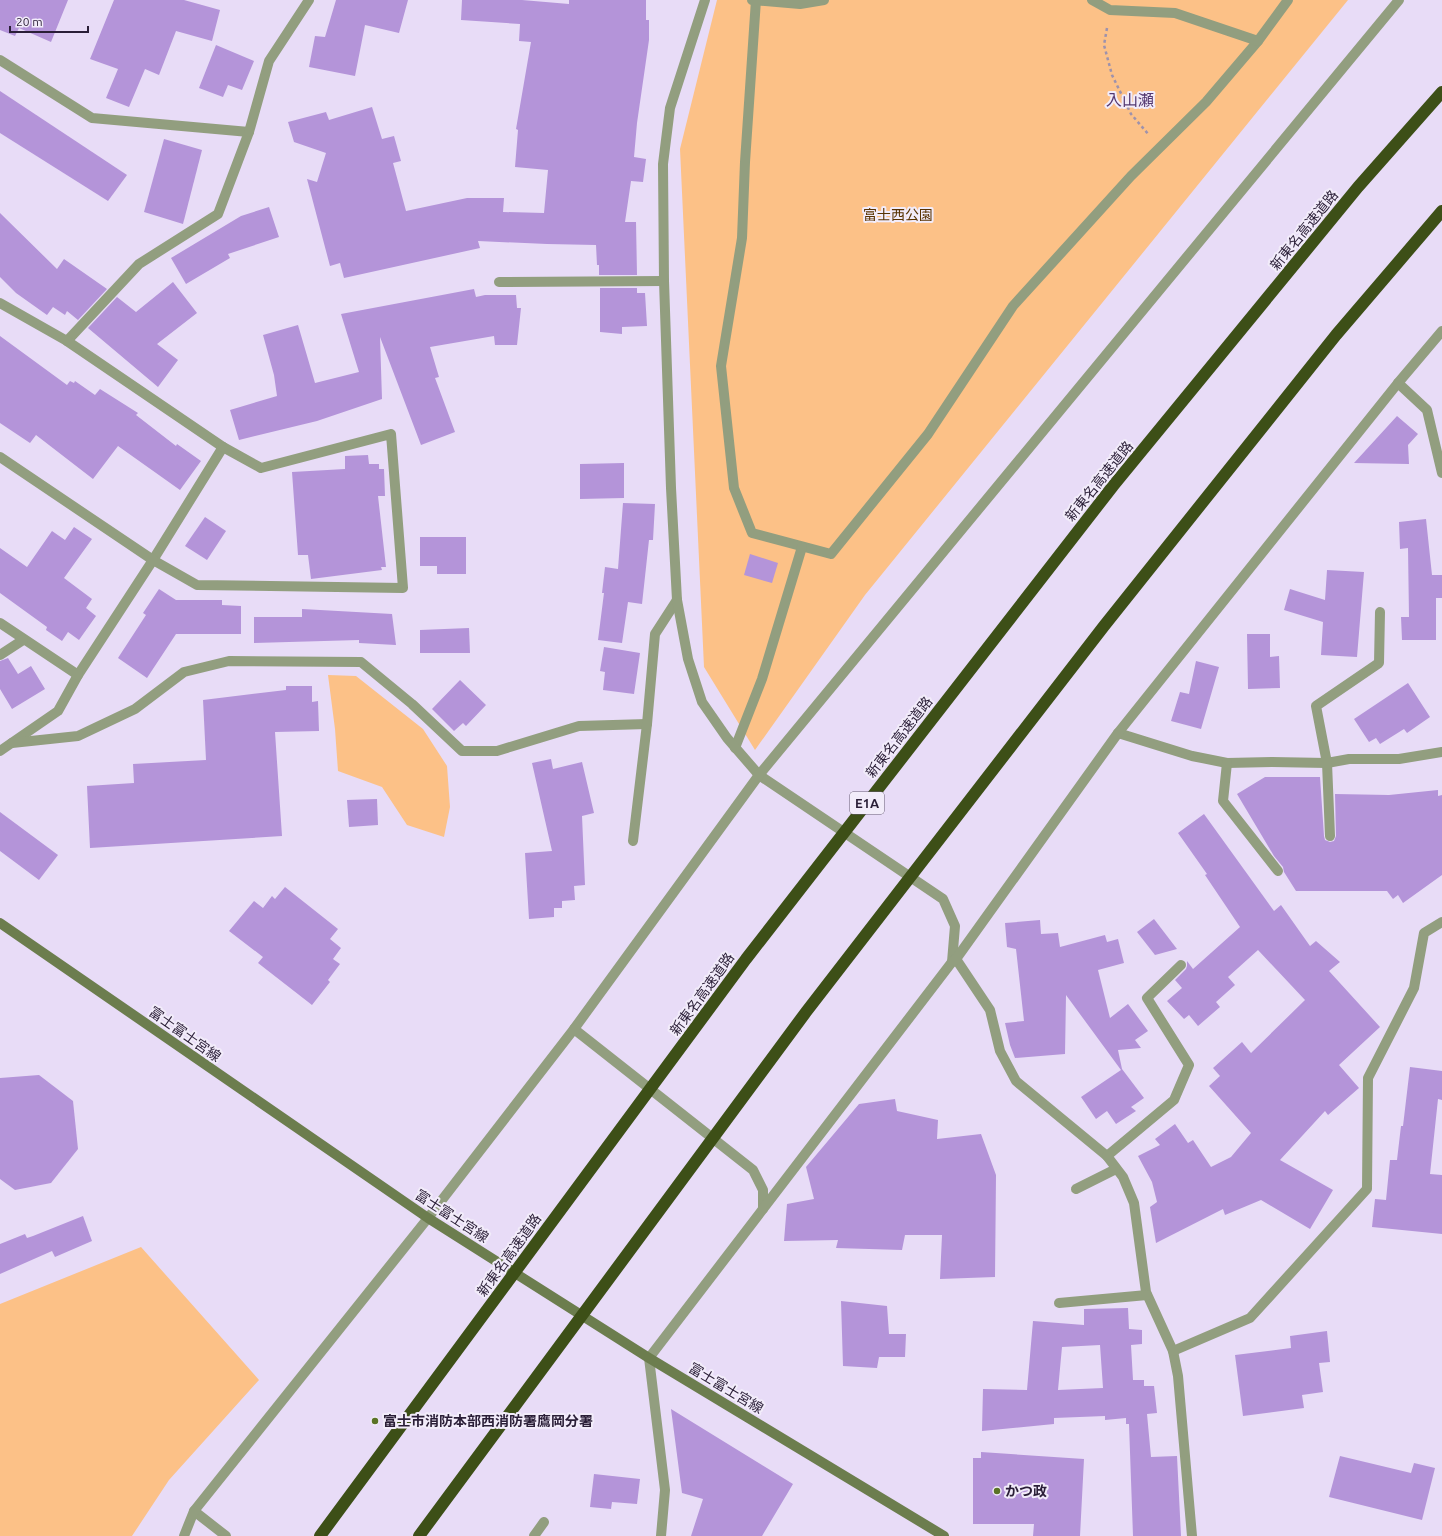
<svg xmlns="http://www.w3.org/2000/svg" width="1442" height="1536" font-family="Ubuntu,'Noto Sans JP',sans-serif">
	<rect width="100%" height="100%" fill="#e8dcf7"/>
	<g fill="#fcc187">
		<path d="M 717,0 L 1348,0 L 865,595 L 755,750 L 704,667 L 680,149 Z"/>
		<path d="M 328,675 L 356,676 L 423,729 L 447,766 L 450,807 L 444,837 L 407,825 L 382,787 L 338,771 L 335,729 Z"/>
		<path d="M 141,1247 L 259,1380 L 169,1480 L 132,1536 L 0,1536 L 0,1304 Z"/>
	</g>
	<g fill="#b494d9" fill-rule="evenodd">
		<path d="M 0,0 L 68,0 L 51,42 L 19,28 L 15,36 L 0,30 Z"/>
		<path d="M 114,0 L 184,0 L 220,10 L 212,41 L 176,31 L 159,75 L 145,69 L 129,107 L 106,98 L 118,69 L 90,59 Z"/>
		<path d="M 336,0 L 408,0 L 399,33 L 365,25 L 355,76 L 309,67 L 315,36 L 325,37 Z"/>
		<path d="M 462,0 L 522,0 L 569,4 L 569,0 L 646,0 L 646,20 L 649,20 L 649,40 L 637,123 L 634,157 L 646,159 L 643,182 L 631,181 L 625,222 L 636,222 L 637,275 L 599,275 L 599,265 L 597,265 L 596,245 L 547,244 L 478,241 L 480,248 L 344,278 L 340,263 L 330,266 L 307,179 L 317,182 L 326,153 L 294,142 L 288,122 L 326,112 L 329,120 L 372,107 L 382,139 L 394,136 L 401,161 L 393,163 L 406,211 L 467,198 L 504,198 L 503,212 L 544,213 L 548,170 L 515,167 L 518,130 L 516,129 L 531,42 L 519,41 L 520,24 L 461,20 Z"/>
		<path d="M 216,45 L 254,61 L 242,90 L 228,85 L 223,97 L 199,88 Z"/>
		<path d="M 0,91 L 127,175 L 108,201 L 0,133 Z"/>
		<path d="M 164,139 L 202,150 L 183,224 L 144,212 Z"/>
		<path d="M 269,207 L 279,237 L 228,254 L 230,258 L 186,284 L 171,258 L 241,216 Z"/>
		<path d="M 0,213 L 57,269 L 64,259 L 107,289 L 78,320 L 67,311 L 65,315 L 53,307 L 47,315 L 16,293 L 0,277 Z"/>
		<path d="M 173,282 L 197,313 L 157,344 L 178,360 L 158,387 L 88,328 L 117,297 L 136,312 Z"/>
		<path d="M 600,288 L 637,288 L 637,293 L 645,293 L 647,326 L 622,327 L 622,334 L 600,332 Z"/>
		<path d="M 474,289 L 476,297 L 485,295 L 516,295 L 517,308 L 521,308 L 517,345 L 495,345 L 494,336 L 430,347 L 439,377 L 435,378 L 455,432 L 421,445 L 380,337 L 382,399 L 317,421 L 239,440 L 230,410 L 277,396 L 274,375 L 263,335 L 298,325 L 315,383 L 359,372 L 341,314 Z"/>
		<path d="M 0,336 L 67,385 L 70,381 L 74,383 L 75,381 L 95,395 L 100,389 L 138,413 L 136,415 L 176,446 L 177,444 L 201,461 L 180,490 L 118,446 L 93,479 L 36,435 L 30,443 L 0,423 Z"/>
		<path d="M 1397,416 L 1418,434 L 1408,445 L 1409,464 L 1354,463 Z"/>
		<path d="M 368,455 L 369,464 L 379,464 L 379,469 L 384,469 L 385,496 L 378,496 L 386,567 L 381,567 L 382,570 L 311,579 L 308,555 L 298,555 L 292,472 L 345,469 L 345,456 Z"/>
		<path d="M 624,463 L 624,498 L 580,499 L 580,464 Z"/>
		<path d="M 623,503 L 655,504 L 653,540 L 649,540 L 642,604 L 628,602 L 622,643 L 598,640 L 604,593 L 602,593 L 605,567 L 618,569 Z"/>
		<path d="M 205,517 L 226,531 L 207,560 L 185,546 Z"/>
		<path d="M 1426,519 L 1432,575 L 1442,575 L 1442,598 L 1436,598 L 1436,640 L 1402,640 L 1401,617 L 1409,617 L 1408,548 L 1400,549 L 1399,522 Z"/>
		<path d="M 74,527 L 92,539 L 64,578 L 92,599 L 86,608 L 96,616 L 79,640 L 68,632 L 62,641 L 46,630 L 47,627 L 0,593 L 0,548 L 27,567 L 52,531 L 65,540 Z"/>
		<path d="M 420,537 L 466,537 L 466,574 L 437,574 L 437,566 L 420,566 Z"/>
		<path d="M 750,554 L 778,563 L 772,583 L 744,575 Z"/>
		<path d="M 1327,570 L 1364,572 L 1357,657 L 1321,655 L 1323,622 L 1284,610 L 1290,589 L 1325,600 Z"/>
		<path d="M 159,589 L 176,600 L 222,600 L 222,605 L 241,606 L 241,634 L 176,634 L 147,678 L 118,658 L 146,615 L 143,613 Z"/>
		<path d="M 302,609 L 392,614 L 396,645 L 359,643 L 359,640 L 254,643 L 254,617 L 302,617 Z"/>
		<path d="M 469,628 L 470,653 L 420,653 L 420,630 Z"/>
		<path d="M 1247,634 L 1270,634 L 1270,657 L 1279,656 L 1280,688 L 1248,689 Z"/>
		<path d="M 604,647 L 640,653 L 634,694 L 603,690 L 605,672 L 600,671 Z"/>
		<path d="M 8,658 L 18,674 L 31,666 L 45,689 L 12,709 L 0,689 L 0,661 Z"/>
		<path d="M 1196,661 L 1219,667 L 1201,729 L 1171,721 L 1180,692 L 1189,694 Z"/>
		<path d="M 460,680 L 486,705 L 466,726 L 463,723 L 454,731 L 432,709 Z"/>
		<path d="M 1408,683 L 1430,717 L 1407,733 L 1404,729 L 1380,744 L 1376,738 L 1369,742 L 1354,719 Z"/>
		<path d="M 286,686 L 312,686 L 312,702 L 318,701 L 319,731 L 275,732 L 282,836 L 90,848 L 87,786 L 134,783 L 133,764 L 206,760 L 203,700 L 286,690 Z"/>
		<path d="M 551,759 L 553,769 L 582,762 L 594,813 L 582,816 L 585,885 L 574,886 L 575,900 L 562,901 L 562,908 L 554,908 L 554,917 L 529,919 L 525,853 L 552,851 L 532,763 Z"/>
		<path d="M 1265,777 L 1320,777 L 1324,836 L 1325,840 L 1330,842 L 1334,841 L 1336,836 L 1335,794 L 1389,795 L 1438,790 L 1438,796 L 1442,795 L 1442,875 L 1403,903 L 1398,895 L 1393,899 L 1387,891 L 1296,891 L 1284,872 L 1283,867 L 1274,856 L 1237,794 Z"/>
		<path d="M 377,799 L 378,825 L 349,827 L 347,800 Z"/>
		<path d="M 0,812 L 58,855 L 39,880 L 0,851 Z"/>
		<path d="M 1204,814 L 1274,911 L 1281,905 L 1310,946 L 1316,941 L 1340,962 L 1329,971 L 1380,1027 L 1339,1065 L 1359,1088 L 1328,1115 L 1325,1111 L 1280,1160 L 1333,1190 L 1310,1229 L 1261,1200 L 1225,1215 L 1223,1209 L 1156,1243 L 1150,1207 L 1157,1202 L 1152,1182 L 1138,1156 L 1160,1145 L 1155,1139 L 1175,1124 L 1188,1143 L 1193,1140 L 1211,1167 L 1231,1157 L 1251,1133 L 1209,1086 L 1220,1076 L 1213,1068 L 1242,1042 L 1251,1053 L 1305,1000 L 1258,950 L 1228,977 L 1235,985 L 1216,1002 L 1220,1007 L 1198,1026 L 1189,1015 L 1184,1019 L 1167,1001 L 1182,988 L 1175,980 L 1186,969 L 1187,966 L 1187,961 L 1193,969 L 1240,927 L 1205,875 L 1207,874 L 1178,833 Z"/>
		<path d="M 285,887 L 338,929 L 330,939 L 341,948 L 333,959 L 340,964 L 328,980 L 330,982 L 312,1005 L 258,963 L 263,957 L 229,931 L 254,901 L 263,908 L 272,896 L 275,899 Z"/>
		<path d="M 1154,919 L 1177,949 L 1155,955 L 1137,932 Z"/>
		<path d="M 1040,920 L 1041,934 L 1058,933 L 1060,947 L 1105,935 L 1107,942 L 1118,939 L 1124,963 L 1098,970 L 1110,1018 L 1128,1004 L 1148,1031 L 1135,1040 L 1141,1048 L 1118,1050 L 1122,1069 L 1144,1098 L 1131,1107 L 1136,1111 L 1116,1124 L 1107,1111 L 1096,1119 L 1081,1097 L 1121,1070 L 1066,995 L 1065,1054 L 1015,1058 L 1010,1045 L 1005,1023 L 1024,1021 L 1016,949 L 1007,947 L 1005,923 Z"/>
		<path d="M 1410,1067 L 1442,1071 L 1442,1100 L 1438,1099 L 1430,1174 L 1442,1175 L 1442,1234 L 1372,1227 L 1375,1199 L 1386,1200 L 1390,1160 L 1397,1160 L 1401,1126 L 1403,1126 Z"/>
		<path d="M 39,1075 L 73,1101 L 78,1149 L 51,1183 L 15,1190 L 0,1179 L 0,1078 Z"/>
		<path d="M 895,1099 L 897,1111 L 938,1120 L 937,1139 L 981,1134 L 996,1175 L 995,1277 L 940,1279 L 942,1235 L 905,1235 L 902,1250 L 836,1248 L 838,1240 L 784,1241 L 787,1204 L 814,1199 L 806,1167 L 859,1104 Z"/>
		<path d="M 83,1216 L 92,1241 L 55,1257 L 52,1251 L 0,1274 L 0,1244 L 25,1234 L 27,1238 L 33,1236 Z"/>
		<path d="M 841,1301 L 887,1306 L 889,1334 L 906,1334 L 905,1357 L 879,1357 L 877,1368 L 843,1366 Z"/>
		<path d="M 1128,1308 L 1129,1329 L 1142,1330 L 1142,1344 L 1131,1345 L 1133,1380 L 1144,1380 L 1144,1386 L 1154,1386 L 1157,1413 L 1147,1414 L 1151,1457 L 1177,1456 L 1181,1536 L 1133,1536 L 1129,1424 L 1126,1424 L 1126,1418 L 1105,1420 L 1105,1416 L 1054,1418 L 1054,1424 L 982,1431 L 983,1389 L 1027,1390 L 1033,1321 L 1084,1325 L 1084,1309 ZM 1100,1345 L 1103,1388 L 1058,1390 L 1062,1347 Z"/>
		<path d="M 1327,1331 L 1330,1362 L 1319,1363 L 1323,1392 L 1302,1395 L 1304,1408 L 1243,1416 L 1235,1355 L 1291,1348 L 1290,1336 Z"/>
		<path d="M 671,1409 L 793,1484 L 762,1536 L 691,1536 L 703,1499 L 682,1493 Z"/>
		<path d="M 981,1452 L 1084,1459 L 1080,1536 L 1033,1536 L 1034,1524 L 973,1524 L 973,1458 L 981,1458 Z"/>
		<path d="M 1340,1456 L 1411,1473 L 1414,1463 L 1435,1468 L 1422,1520 L 1329,1497 Z"/>
		<path d="M 594,1474 L 640,1479 L 637,1504 L 612,1502 L 611,1509 L 590,1507 Z"/>
	</g>
	<g fill="none" stroke-linecap="round" stroke-linejoin="round">
		<path stroke="#9e92ac" stroke-width="2.5" stroke-dasharray="3 3" stroke-linecap="butt" d="M 1107,28 L 1104,45 L 1112,75 L 1131,114 L 1149,135"/>
		<g stroke="#929e7f" stroke-width="10">
			<path d="M 752,0 L 800,4 L 824,0"/>
			<path d="M 756,0 L 745,162 L 742,238 L 721,366 L 734,488 L 752,533 L 831,554 L 928,434 L 1013,306 L 1131,176 L 1206,102 L 1258,41"/>
			<path d="M 1092,0 L 1110,10 L 1175,13 L 1258,41 L 1288,0"/>
			<path d="M 735,748 L 762,679 L 802,547"/>
		</g>
		<g stroke="#929e7f" stroke-width="10">
			<path d="M 0,60 L 92,118 L 249,132 L 218,214 L 139,264 L 67,341"/>
			<path d="M 249,132 L 269,61 L 309,0"/>
			<path d="M 499,282 L 664,281"/>
			<path d="M 0,303 L 67,341 L 223,447 L 153,560 L 78,675 L 58,711 L 0,751"/>
			<path d="M 1398,383 L 1427,410 L 1442,473"/>
			<path d="M 0,457 L 153,560 L 197,585 L 403,588 L 391,434 L 261,468 L 223,447"/>
			<path d="M 0,623 L 78,675"/>
			<path d="M 0,655 L 23,640"/>
			<path d="M 1118,733 L 1192,756 L 1227,763 L 1272,762 L 1327,763 L 1349,759 L 1399,759 L 1442,752"/>
			<path d="M 12,743 L 78,736 L 135,709 L 184,672 L 229,661 L 361,662 L 412,704 L 462,751 L 497,751 L 579,726 L 647,724"/>
			<path d="M 1227,763 L 1223,801 L 1278,871"/>
			<path d="M 759,775 L 943,899 L 955,926 L 952,962"/>
			<path d="M 1330,836 L 1327,763 L 1316,706 L 1379,663 L 1380,612"/>
			<path d="M 633,841 L 647,724 L 655,634 L 677,600"/>
			<path d="M 956,959 L 990,1010 L 1000,1051 L 1016,1081 L 1107,1156 L 1123,1177 L 1134,1203 L 1146,1292 L 1173,1351 L 1178,1376 L 1192,1536"/>
			<path d="M 574,1029 L 753,1170 L 763,1190 L 763,1209"/>
			<path d="M 1107,1156 L 1174,1100 L 1189,1065 L 1147,998 L 1181,965"/>
			<path d="M 1076,1189 L 1116,1169"/>
			<path d="M 1059,1303 L 1147,1295"/>
			<path d="M 1173,1351 L 1250,1318 L 1367,1189 L 1368,1078 L 1414,988 L 1424,933 L 1442,922"/>
			<path d="M 194,1511 L 226,1536"/>
			<path d="M 534,1536 L 544,1522"/>
			<path d="M 661,1536 L 665,1490 L 649,1358 L 952,962 L 956,959 L 1118,733 L 1398,383 L 1442,331"/>
		</g>
		<g stroke="#929e7f" stroke-width="10">
			<path d="M 705,0 L 670,108 L 663,164 L 664,281 L 671,488 L 677,600 L 688,659 L 702,702 L 727,738 L 759,775"/>
			<path d="M 184,1536 L 194,1511 L 428,1218 L 574,1029 L 759,775 L 1399,0"/>
		</g>
		<path stroke="#6c7d4e" stroke-width="10" d="M 0,923 L 428,1218 L 649,1358 L 944,1536"/>
		<g stroke="#3d4f17" stroke-width="12">
			<path d="M 320,1536 L 746,959 L 1113,486 L 1358,187 L 1442,92"/>
			<path d="M 419,1536 L 806,1012 L 1104,626 L 1336,335 L 1442,211"/>
		</g>
	</g>
	<g fill="#5a7325" stroke="#f2ecfa" stroke-width="1.5">
		<circle cx="375" cy="1421" r="4"/>
		<circle cx="997" cy="1491" r="4"/>
	</g>
	<g text-anchor="middle" dominant-baseline="central" stroke-width="4" stroke-linejoin="round" paint-order="stroke">
		<rect fill="#f2ecfa" stroke="#665c72" stroke-width="1" x="850" y="792" width="34" height="22" rx="3"/>
		<g font-size="13" font-weight="bold" fill="#2a1e37">
			<text x="867" y="803">E1A</text>
		</g>
		<g font-size="14" fill="#583200" stroke="#f2ecfa">
			<text x="898" y="215">富士西公園</text>
		</g>
		<g font-size="14" fill="#2a1e37" stroke="#f2ecfa">
			<text transform="translate(1304 230) rotate(-51)">新東名高速道路</text>
			<text transform="translate(1099 481) rotate(-51)">新東名高速道路</text>
			<text transform="translate(899 737) rotate(-52)">新東名高速道路</text>
			<text transform="translate(702 994) rotate(-54)">新東名高速道路</text>
			<text transform="translate(185 1034) rotate(35)">富士富士宮線</text>
			<text transform="translate(452 1216) rotate(33)">富士富士宮線</text>
			<text transform="translate(509 1255) rotate(-54)">新東名高速道路</text>
			<text transform="translate(726 1388) rotate(31)">富士富士宮線</text>
		</g>
		<g font-size="14" font-weight="bold" fill="#2a1e37" stroke="#f2ecfa" text-anchor="start">
			<text x="383" y="1421">富士市消防本部西消防署鷹岡分署</text>
			<text x="1005" y="1491">かつ政</text>
		</g>
		<g font-size="16" fill="#543870" stroke="#f2ecfa">
			<text x="1130" y="100">入山瀬</text>
		</g>
	</g>
	<path d="M10 26v6h78v-6" fill="none" stroke="#2a1e37" stroke-width="2"/>
	<text x="16" y="26" font-size="12" fill="#2a1e37" stroke="#f2ecfa" stroke-width="3" paint-order="stroke">20 m</text>
</svg>
